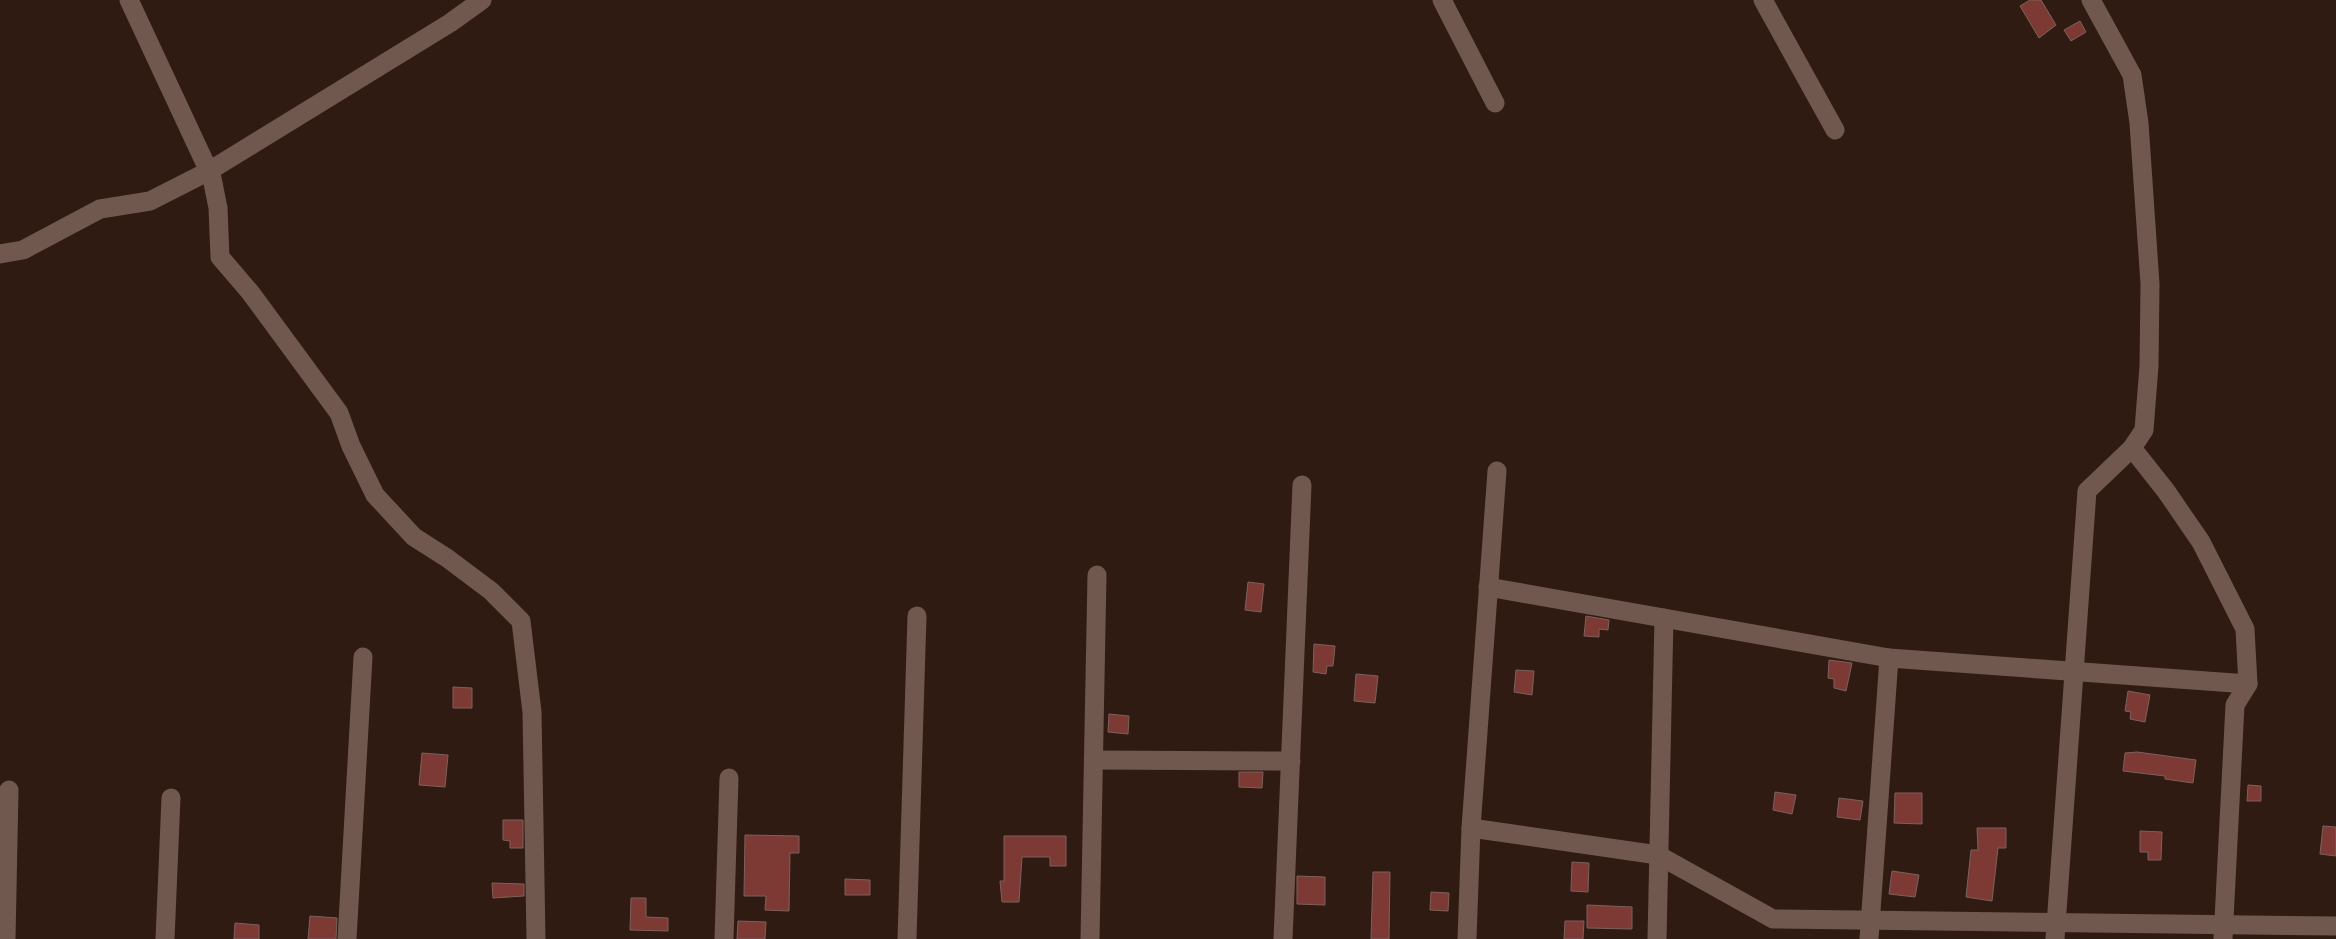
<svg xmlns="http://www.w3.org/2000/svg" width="2336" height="939" font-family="Lato,sans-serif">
	<rect width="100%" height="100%" fill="#301b12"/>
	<g fill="#7d3a34" stroke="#7c615d">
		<path d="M 2030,0 L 2041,0 L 2056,25 L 2039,38 L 2020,6 Z"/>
		<path d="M 2080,21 L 2086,32 L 2071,41 L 2064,30 Z"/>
		<path d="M 1248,582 L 1264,584 L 1261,612 L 1245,610 Z"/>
		<path d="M 1586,616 L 1609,620 L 1608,630 L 1599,629 L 1599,637 L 1584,636 Z"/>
		<path d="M 1314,644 L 1335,646 L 1333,666 L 1327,666 L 1326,674 L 1313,672 Z"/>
		<path d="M 1829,660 L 1852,663 L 1846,691 L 1834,688 L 1834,679 L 1828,678 Z"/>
		<path d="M 1516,670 L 1534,671 L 1532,695 L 1514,692 Z"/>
		<path d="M 1356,674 L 1378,676 L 1375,703 L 1354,701 Z"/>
		<path d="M 453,687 L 472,688 L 472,708 L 453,708 Z"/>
		<path d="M 2128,691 L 2150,695 L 2145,722 L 2130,719 L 2131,712 L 2125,711 Z"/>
		<path d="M 1109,714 L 1129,716 L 1128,734 L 1108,732 Z"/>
		<path d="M 2137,752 L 2196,760 L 2193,783 L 2165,779 L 2165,776 L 2123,771 L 2125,753 Z"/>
		<path d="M 422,753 L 448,755 L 445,787 L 419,785 Z"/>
		<path d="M 1239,772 L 1263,772 L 1262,788 L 1239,787 Z"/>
		<path d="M 2248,785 L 2261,786 L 2261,801 L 2247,801 Z"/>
		<path d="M 1775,792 L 1796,795 L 1792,814 L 1773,810 Z"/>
		<path d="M 1895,793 L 1922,793 L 1922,824 L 1894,823 Z"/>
		<path d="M 1839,798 L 1863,801 L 1860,820 L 1837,817 Z"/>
		<path d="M 503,820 L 523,820 L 523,848 L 510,848 L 510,841 L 503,840 Z"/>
		<path d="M 2323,826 L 2336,827 L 2336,856 L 2320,854 Z"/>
		<path d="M 1977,828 L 2006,828 L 2006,848 L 1998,848 L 1992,901 L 1966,897 L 1971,850 L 1978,850 Z"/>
		<path d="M 2140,831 L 2162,832 L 2161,860 L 2148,860 L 2148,852 L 2140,852 Z"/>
		<path d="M 745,835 L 799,836 L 799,853 L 790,853 L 789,911 L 765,910 L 766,896 L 744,896 Z"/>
		<path d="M 1004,836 L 1066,836 L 1066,866 L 1050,866 L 1050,857 L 1022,857 L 1019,902 L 1002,902 L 1000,881 L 1004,881 Z"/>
		<path d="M 1572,862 L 1589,863 L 1588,892 L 1571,891 Z"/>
		<path d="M 1892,871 L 1919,875 L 1915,897 L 1889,894 Z"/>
		<path d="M 1373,872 L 1390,872 L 1389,939 L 1371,939 Z"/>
		<path d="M 1297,876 L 1325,877 L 1325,905 L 1297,904 Z"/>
		<path d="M 845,879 L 870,880 L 870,895 L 845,895 Z"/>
		<path d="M 492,883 L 524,884 L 524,896 L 493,898 Z"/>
		<path d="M 1431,892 L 1449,893 L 1448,911 L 1430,910 Z"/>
		<path d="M 631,898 L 646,898 L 646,917 L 668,918 L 668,931 L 630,930 Z"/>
		<path d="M 1587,905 L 1632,907 L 1632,929 L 1587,928 Z"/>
		<path d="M 310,916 L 337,918 L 336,939 L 308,939 Z"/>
		<path d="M 738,921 L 766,922 L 765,939 L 737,939 Z"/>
		<path d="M 1565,921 L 1584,921 L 1583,939 L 1564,939 Z"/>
		<path d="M 235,923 L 259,925 L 259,939 L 234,939 Z"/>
	</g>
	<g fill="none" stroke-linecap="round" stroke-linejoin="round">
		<g stroke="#71584e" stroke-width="19">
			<path d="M 129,0 L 212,178 L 218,208 L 220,257 L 250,292 L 339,413 L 351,446 L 375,495 L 414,537 L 447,558 L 491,591 L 521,621 L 532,712 L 536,939"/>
			<path d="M 1442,0 L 1495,103"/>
			<path d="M 1763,0 L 1835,130"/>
			<path d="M 0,254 L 23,250 L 100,209 L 150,201 L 209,171 L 450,23 L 482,0"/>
			<path d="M 2132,448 L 2166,491 L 2201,542 L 2245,629 L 2248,684 L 2235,705 L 2223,939"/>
			<path d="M 1488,587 L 1889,658 L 2248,684"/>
			<path d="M 1094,760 L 1291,761"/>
			<path d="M 1471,828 L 1658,855 L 1773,919 L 2336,926"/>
			<path d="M 6,939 L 9,790"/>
			<path d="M 165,939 L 171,798"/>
			<path d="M 347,939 L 363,657"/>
			<path d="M 724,939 L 729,778"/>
			<path d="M 907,939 L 917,616"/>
			<path d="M 1090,939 L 1097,575"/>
			<path d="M 1283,939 L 1302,485"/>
			<path d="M 1467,939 L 1471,828 L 1497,471"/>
			<path d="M 1657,939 L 1664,618"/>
			<path d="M 1869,939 L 1889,658"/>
			<path d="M 2055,939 L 2087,491 L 2132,448 L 2144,430 L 2149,366 L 2150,284 L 2139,123 L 2132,75 L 2091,0"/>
		</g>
	</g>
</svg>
